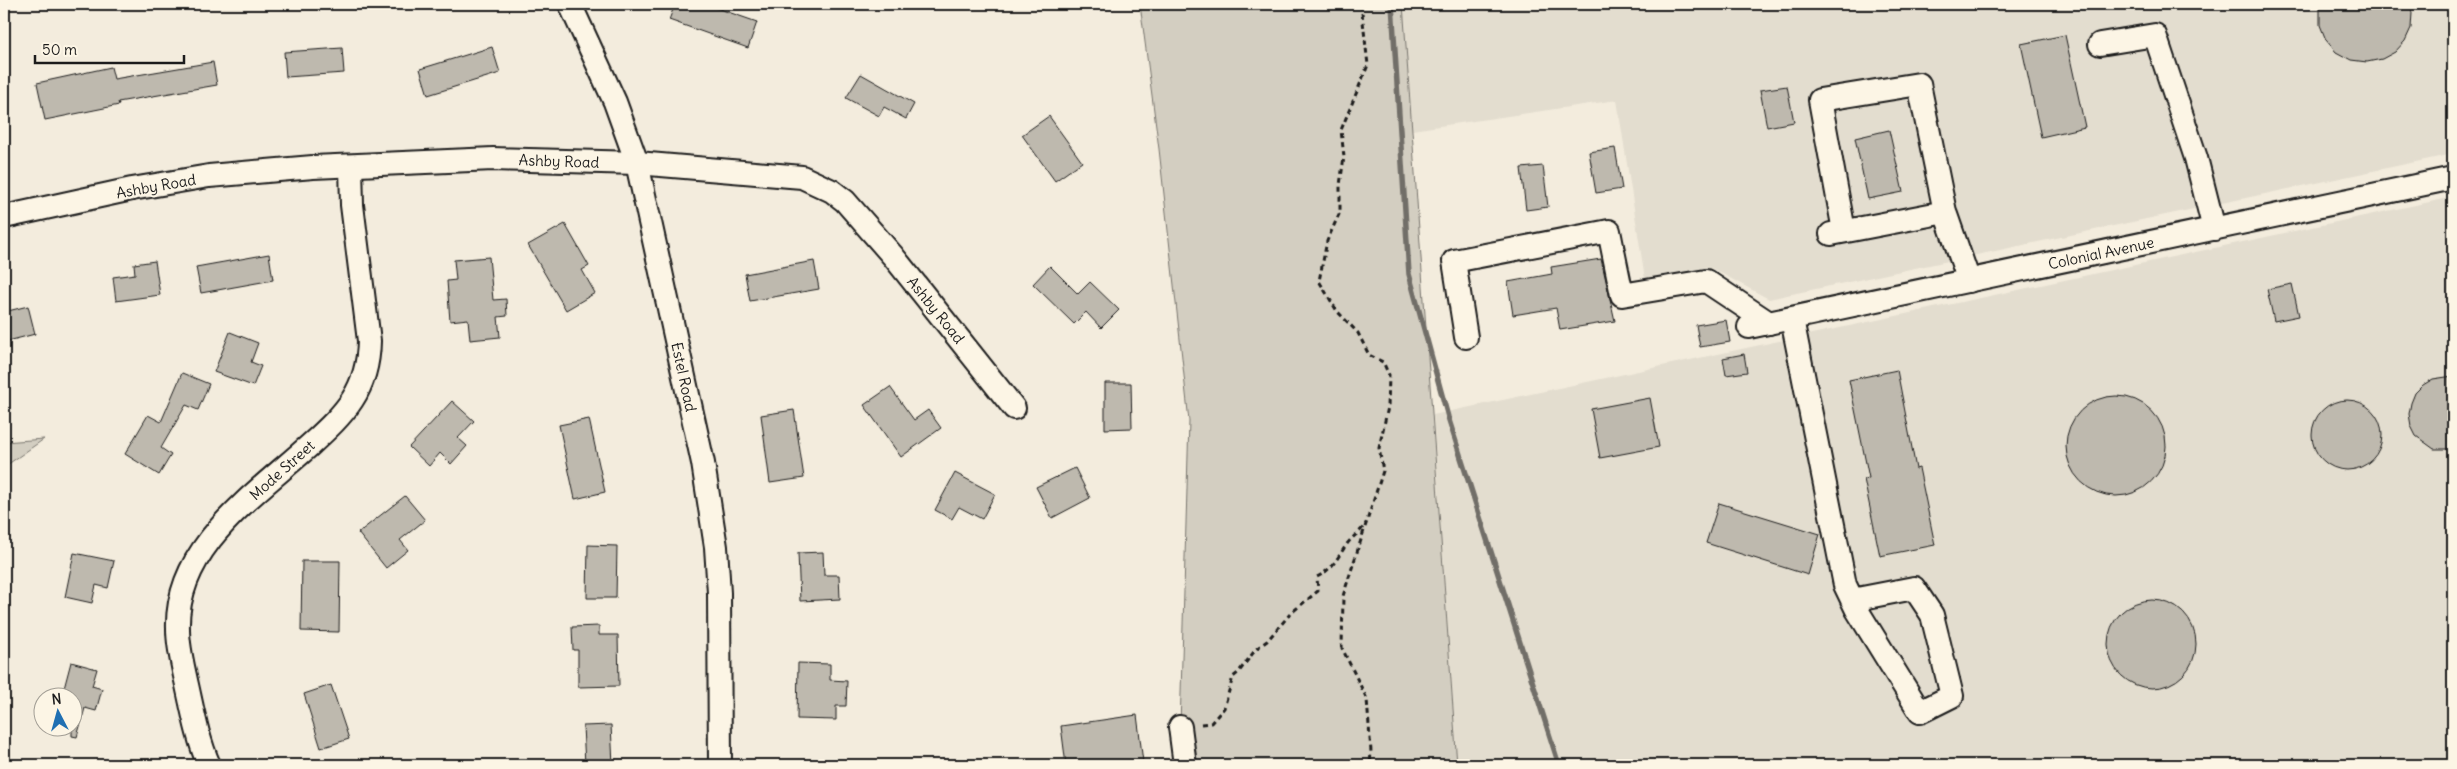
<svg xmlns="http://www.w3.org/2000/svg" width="2457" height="769" font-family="Delius,sans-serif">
	<rect width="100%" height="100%" fill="#f3ecdd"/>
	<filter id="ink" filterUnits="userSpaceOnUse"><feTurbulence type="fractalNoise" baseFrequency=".02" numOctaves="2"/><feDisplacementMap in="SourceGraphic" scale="10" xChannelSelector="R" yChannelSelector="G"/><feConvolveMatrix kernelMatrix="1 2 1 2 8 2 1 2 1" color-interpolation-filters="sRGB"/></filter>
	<g filter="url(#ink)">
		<g fill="#e3ddcf">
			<path d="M 1403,4 L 2453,4 L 2453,154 L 1769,299 L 1711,268 L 1645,279 L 1617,100 L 1412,130 Z"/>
			<path d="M 2453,197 L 2453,765 L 1457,765 L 1433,415 Z"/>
		</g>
		<g fill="#d3cec1" stroke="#78756e">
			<path d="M 1140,4 L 1403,4 L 1457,765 L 1184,765 L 1180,727 L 1189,421 L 1159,149 Z"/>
			<path d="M 44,439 L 4,467 L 4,442 Z"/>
		</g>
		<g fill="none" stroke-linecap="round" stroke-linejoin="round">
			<path stroke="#716e68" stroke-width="5.5" d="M 1392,4 L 1409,274 L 1448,417 L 1559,765"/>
		</g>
		<g fill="#beb9ae" stroke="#1c1c1c">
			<path d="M 675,4 L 705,4 L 757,22 L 748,48 L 669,20 Z"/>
			<path d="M 2320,4 L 2410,4 L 2412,13 L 2411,28 L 2405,41 L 2395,52 L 2382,59 L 2367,62 L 2351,60 L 2336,52 L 2326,40 L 2320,25 Z"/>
			<path d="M 2065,35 L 2085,127 L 2041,137 L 2021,44 Z"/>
			<path d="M 492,47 L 500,73 L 428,95 L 420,69 Z"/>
			<path d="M 342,48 L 344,73 L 286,77 L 284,52 Z"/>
			<path d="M 213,62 L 217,85 L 118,102 L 119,105 L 45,120 L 37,83 L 111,67 L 114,79 Z"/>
			<path d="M 861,74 L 914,104 L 906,119 L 884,107 L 879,116 L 846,98 Z"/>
			<path d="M 1787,86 L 1794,122 L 1767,127 L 1760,90 Z"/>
			<path d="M 1049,116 L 1082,162 L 1055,181 L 1022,135 Z"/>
			<path d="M 1889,130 L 1903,192 L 1868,199 L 1855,138 Z"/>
			<path d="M 1615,148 L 1622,189 L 1596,193 L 1589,152 Z"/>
			<path d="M 1543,166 L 1548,207 L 1526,210 L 1521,168 Z"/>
			<path d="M 565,224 L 589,266 L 582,270 L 595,293 L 566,310 L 528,245 Z"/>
			<path d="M 269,254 L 273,280 L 201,293 L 196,267 Z"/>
			<path d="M 489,257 L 493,300 L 506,299 L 507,316 L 498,317 L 500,337 L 470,340 L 468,319 L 450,321 L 447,281 L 456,280 L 454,260 Z"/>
			<path d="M 1601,259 L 1615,321 L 1560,330 L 1556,308 L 1513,315 L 1508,282 L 1552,274 L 1551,267 Z"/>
			<path d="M 155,261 L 160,295 L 116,301 L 113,277 L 135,274 L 134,264 Z"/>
			<path d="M 814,261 L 819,289 L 750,301 L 745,274 Z"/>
			<path d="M 1050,266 L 1078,294 L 1090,282 L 1119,310 L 1101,328 L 1086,312 L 1074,324 L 1033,284 Z"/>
			<path d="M 2292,284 L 2299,316 L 2274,321 L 2267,289 Z"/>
			<path d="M 28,306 L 35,334 L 4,342 L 4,312 Z"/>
			<path d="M 1726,320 L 1730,342 L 1700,347 L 1696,325 Z"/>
			<path d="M 230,332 L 258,343 L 251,362 L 261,366 L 253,386 L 214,372 Z"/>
			<path d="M 1744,354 L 1747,372 L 1726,375 L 1723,358 Z"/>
			<path d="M 1897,370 L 1916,469 L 1919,468 L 1935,545 L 1880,556 L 1864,479 L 1869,478 L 1849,380 Z"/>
			<path d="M 182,373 L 209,384 L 198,410 L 186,405 L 161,448 L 171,455 L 159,475 L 125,454 L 148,415 L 161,422 Z"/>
			<path d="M 2453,376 L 2453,449 L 2434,449 L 2416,436 L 2411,426 L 2409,414 L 2411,403 L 2415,393 L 2423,385 L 2433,379 Z"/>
			<path d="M 1105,383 L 1131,383 L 1132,428 L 1105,429 Z"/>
			<path d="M 890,387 L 914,420 L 928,410 L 941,428 L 901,457 L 864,405 Z"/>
			<circle cx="2116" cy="446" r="50"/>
			<path d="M 1650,398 L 1659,447 L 1600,458 L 1591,409 Z"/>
			<circle cx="2347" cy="435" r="35"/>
			<path d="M 452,401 L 474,421 L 458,438 L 467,446 L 451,464 L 440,453 L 429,466 L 409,447 Z"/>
			<path d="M 794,410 L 804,478 L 770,483 L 761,415 Z"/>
			<path d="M 589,419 L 605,492 L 575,499 L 559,425 Z"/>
			<path d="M 1075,468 L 1090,498 L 1052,518 L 1036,487 Z"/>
			<path d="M 955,473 L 995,494 L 982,519 L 959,507 L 952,519 L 935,510 Z"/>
			<path d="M 405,496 L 425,520 L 400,540 L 408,550 L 386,568 L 358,533 Z"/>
			<path d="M 1719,503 L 1820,534 L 1808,575 L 1706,543 Z"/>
			<path d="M 588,545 L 617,546 L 616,598 L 587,598 Z"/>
			<path d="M 823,552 L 824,575 L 839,575 L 840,599 L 800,601 L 798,553 Z"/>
			<path d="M 74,553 L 114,561 L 108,588 L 96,585 L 92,603 L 65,597 Z"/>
			<path d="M 302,561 L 340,561 L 339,632 L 301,631 Z"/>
			<circle cx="2152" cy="644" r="44"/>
			<path d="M 599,626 L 599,635 L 618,635 L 619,686 L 578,687 L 578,650 L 573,650 L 572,627 Z"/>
			<path d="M 71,662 L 97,669 L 92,686 L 102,689 L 96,711 L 85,708 L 77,737 L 72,736 L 72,696 L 62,696 Z"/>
			<path d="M 798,663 L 830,664 L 830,680 L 847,681 L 846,706 L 836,706 L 836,720 L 797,719 Z"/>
			<path d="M 331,685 L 349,739 L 321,748 L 304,694 Z"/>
			<path d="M 1137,715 L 1143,762 L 1113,765 L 1066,765 L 1061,726 Z"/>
			<path d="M 611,725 L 613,765 L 585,765 L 583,726 Z"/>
		</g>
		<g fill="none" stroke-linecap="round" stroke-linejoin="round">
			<g stroke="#1c1c1c" stroke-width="26">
				<g id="minor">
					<path d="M 570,4 L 615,102 L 637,163 L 703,463 L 716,547 L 719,593 L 720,765"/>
					<path d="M 2100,44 L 2155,35 L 2196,158 L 2214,229"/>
					<path d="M 4,217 L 132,189 L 209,176 L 313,167 L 493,159 L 637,163 L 802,177 L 832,191 L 845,201 L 893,256 L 1014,408"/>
					<path d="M 1844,231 L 1820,100 L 1919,84 L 1945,212"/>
					<path d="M 1831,234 L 1945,212 L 1969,281"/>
					<path d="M 1792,319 L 1845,585 L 1857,610 L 1920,712 L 1952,696 L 1932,615 L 1914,588 L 1852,600"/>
					<path d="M 1749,327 L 2453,178"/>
					<path d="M 1466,337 L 1454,261 L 1609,231 L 1622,295 L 1706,281 L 1769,323"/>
					<path d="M 1180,727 L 1185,765"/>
					<path d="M 209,765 C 198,740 193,712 187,685 C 183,666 178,648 178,629 C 175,547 256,494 310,445 C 345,413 368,391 369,341 L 352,205 L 351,166"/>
				</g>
			</g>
			<g stroke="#1c1c1c" stroke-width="3" stroke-dasharray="5 4" stroke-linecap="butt">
				<path d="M 1361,4 L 1368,65 L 1341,130 L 1344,157 L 1340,185 L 1340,212 L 1327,241 L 1319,281 L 1337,311 L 1358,333 L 1369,355 L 1383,362 L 1389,375 L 1388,407 L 1379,448 L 1383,471 L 1343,596 L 1342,648 L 1367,699 L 1371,752 L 1370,765"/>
				<path d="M 1201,724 L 1211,723 L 1224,708 L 1233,677 L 1238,673 L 1256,649 L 1267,641 L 1291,613 L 1318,591 L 1317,577 C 1333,569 1337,558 1347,544 C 1353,536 1361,532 1366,523"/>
			</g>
			<use href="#minor" stroke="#fcf5e5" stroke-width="22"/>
		</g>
	</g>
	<g text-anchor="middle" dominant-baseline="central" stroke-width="4" stroke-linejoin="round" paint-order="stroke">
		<g font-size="15" fill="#1c1c1c" stroke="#fcf5e5">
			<text transform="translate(559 161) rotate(2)">Ashby Road</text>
			<text transform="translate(156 186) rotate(-10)">Ashby Road</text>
			<text transform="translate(2101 253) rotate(-12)">Colonial Avenue</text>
			<text transform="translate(936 310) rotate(51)">Ashby Road</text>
			<text transform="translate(684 377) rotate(78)">Estel Road</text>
			<text transform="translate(282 470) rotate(-42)">Mode Street</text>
		</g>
	</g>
	<rect width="2457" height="769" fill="none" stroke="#fcf5e5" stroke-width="20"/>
	<rect x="10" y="10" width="2437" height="749" fill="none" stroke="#1c1c1c" stroke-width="2" filter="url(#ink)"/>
	<g transform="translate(58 712) rotate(354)"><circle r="24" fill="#fcf5e5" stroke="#a29e95"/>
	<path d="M0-4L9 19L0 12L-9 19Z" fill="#1f6fb2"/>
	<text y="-8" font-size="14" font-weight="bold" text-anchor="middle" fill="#1c1c1c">N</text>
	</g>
	<path d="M35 55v8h149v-8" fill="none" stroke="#1c1c1c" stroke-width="2.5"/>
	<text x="42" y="55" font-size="15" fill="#1c1c1c" stroke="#fcf5e5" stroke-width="4" paint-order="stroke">50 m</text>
</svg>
